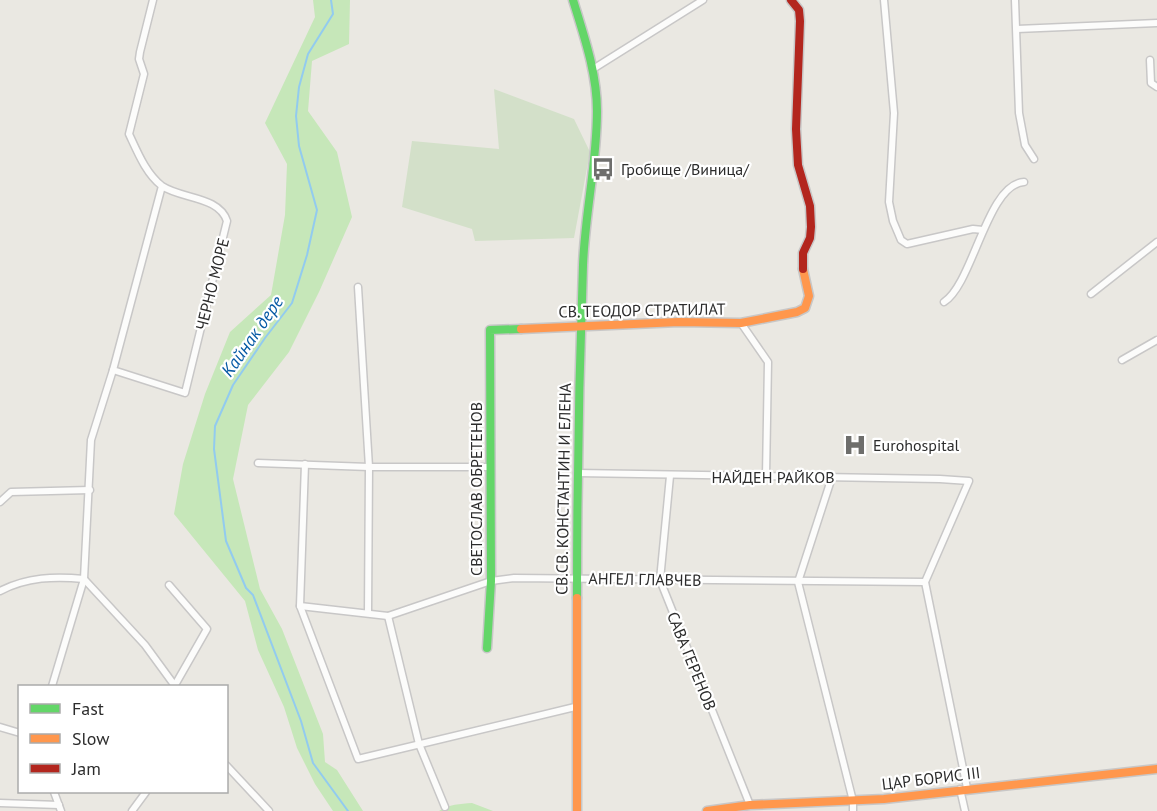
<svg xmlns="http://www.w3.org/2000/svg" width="1157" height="811" font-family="'PT Sans',sans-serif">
	<rect width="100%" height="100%" fill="#eae8e2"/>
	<g fill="#c6e7b9">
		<path d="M 313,0 L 350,0 L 349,44 L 312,61 L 308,111 L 337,152 L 352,217 L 319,292 L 289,352 L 248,405 L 233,479 L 260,589 L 282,629 L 323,734 L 325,762 L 337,770 L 363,811 L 333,811 L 315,784 L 297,748 L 284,707 L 258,650 L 245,601 L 174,514 L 183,464 L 205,394 L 230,332 L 271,295 L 285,215 L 287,164 L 265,123 L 315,17 Z"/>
		<path d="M 472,803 L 493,811 L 439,811 C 449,804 460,804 472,803 Z"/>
	</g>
	<path fill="#d3e0c9" d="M 494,89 L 574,119 L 590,152 L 574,238 L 475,241 L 472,229 L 402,207 L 412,141 L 499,149 Z"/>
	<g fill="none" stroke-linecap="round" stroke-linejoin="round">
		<path stroke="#92cbef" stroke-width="2" d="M 331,0 L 333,14 L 308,54 L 299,87 L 296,116 L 299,146 L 317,210 L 307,255 L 292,303 L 265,338 L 233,385 L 215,426 L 214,449 L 226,541 L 246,588 L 253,595 L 301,721 L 313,763 L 348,811"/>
		<g stroke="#c8c7c7" stroke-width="9">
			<g id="street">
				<path d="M 153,0 L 140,52 L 139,59 L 144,74 L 129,134 C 137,151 146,174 162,186 C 181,199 219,196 227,221 L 185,393 L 113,370 L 162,186"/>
				<path d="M 884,0 L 894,113 L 889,202 L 893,221 L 901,240 L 907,244 L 973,229 L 983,230"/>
				<path d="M 1015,0 L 1019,113 L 1025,145 L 1034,159"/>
				<path d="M 1017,29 L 1157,23"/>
				<path d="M 1150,60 L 1151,83 L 1157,87"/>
				<path d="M 593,69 L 703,0"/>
				<path d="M 358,287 L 369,467 L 368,613"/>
				<path d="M 1091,294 L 1157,242"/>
				<path d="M 944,302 C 973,284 987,184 1024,182"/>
				<path d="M 741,323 L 768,362 L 766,476"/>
				<path d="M 1122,360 L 1157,340"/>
				<path d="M 258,463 L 369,467 L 491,467"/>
				<path d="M 305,464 L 300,606 L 358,759 L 575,707"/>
				<path d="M 577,473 L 940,479 L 969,481 L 925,582 L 967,788"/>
				<path d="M 670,476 L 660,580 L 750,805"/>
				<path d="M 832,477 L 798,582 L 853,801 L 853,811"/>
				<path d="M 0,502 L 11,492 L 90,490"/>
				<path d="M 84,579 L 145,645 L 175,686"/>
				<path d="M 169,585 L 207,629 L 175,685"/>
				<path d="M 0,591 C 27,577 55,576 84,579"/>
				<path d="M 300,606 L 388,616 L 491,581 L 514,578 L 925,582"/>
				<path d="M 388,616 L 419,744 L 445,807"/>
				<path d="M 52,686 L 84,579 L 91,440 L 113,370"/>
				<path d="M 0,727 L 20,733"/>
				<path d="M 226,765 L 269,811"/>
				<path d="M 960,789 L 965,811"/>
				<path d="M 54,792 L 61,811"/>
				<path d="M 0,803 L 59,805"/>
				<path d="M 132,811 L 146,792"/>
			</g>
		</g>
		<g stroke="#c8c7c7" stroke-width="11">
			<g id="fast">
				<path d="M 573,0 C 584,36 597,73 597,111 C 597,163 585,213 583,265 C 579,376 577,487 577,598"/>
				<path d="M 487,648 L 491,581 L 490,330 L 521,329"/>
			</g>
		</g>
		<g stroke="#c8c7c7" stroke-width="11">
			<g id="slow">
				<path d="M 521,329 L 679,322 L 741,323 L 797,312 L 805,308 L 809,296 L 803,269"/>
				<path d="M 577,598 L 577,811"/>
				<path d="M 707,811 L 750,805 L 884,799 L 1157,769"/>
			</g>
		</g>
		<g stroke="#c8c7c7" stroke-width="11">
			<path id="jam" d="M 791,0 L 799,10 L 800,21 L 796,129 L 798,165 L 810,206 L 811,227 L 810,238 L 803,253 L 803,269"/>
		</g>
		<use href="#street" stroke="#fcfcfb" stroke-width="6"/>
		<use href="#fast" stroke="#63d668" stroke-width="8"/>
		<use href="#slow" stroke="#ff974d" stroke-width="8"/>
		<use href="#jam" stroke="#b3261e" stroke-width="8"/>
	</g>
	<defs>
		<g id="bus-bare" transform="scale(1.8)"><path d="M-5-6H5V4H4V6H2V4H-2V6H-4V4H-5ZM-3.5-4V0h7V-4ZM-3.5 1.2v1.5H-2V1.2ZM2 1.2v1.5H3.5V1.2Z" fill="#6e6e6c" stroke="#fff" stroke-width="2.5" paint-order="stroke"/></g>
		<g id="hospital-bare" transform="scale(1.8)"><path d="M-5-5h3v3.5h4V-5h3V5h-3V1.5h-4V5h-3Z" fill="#6e6e6c" stroke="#fff" stroke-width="2.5" paint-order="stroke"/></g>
	</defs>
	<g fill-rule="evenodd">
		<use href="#bus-bare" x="603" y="169"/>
		<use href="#hospital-bare" x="855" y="445"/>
	</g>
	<g text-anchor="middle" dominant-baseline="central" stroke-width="4.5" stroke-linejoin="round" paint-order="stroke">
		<g font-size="16" fill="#2c2c2c" stroke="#fff" text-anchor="start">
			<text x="621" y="169">Гробище /Виница/</text>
			<text x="873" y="445">Eurohospital</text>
		</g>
		<g font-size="16" fill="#2c2c2c" stroke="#fff">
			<text transform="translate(212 284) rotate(-76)">ЧЕРНО МОРЕ</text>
			<text transform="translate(642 310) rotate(-1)">СВ. ТЕОДОР СТРАТИЛАТ</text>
			<text x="773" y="477">НАЙДЕН РАЙКОВ</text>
			<text transform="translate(476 489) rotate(-90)">СВЕТОСЛАВ ОБРЕТЕНОВ</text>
			<text transform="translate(563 489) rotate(-89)">СВ.СВ. КОНСТАНТИН И ЕЛЕНА</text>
			<text transform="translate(645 579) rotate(1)">АНГЕЛ ГЛАВЧЕВ</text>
			<text transform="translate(692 661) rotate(68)">САВА ГЕРЕНОВ</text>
			<text transform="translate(931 778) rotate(-7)">ЦАР БОРИС III</text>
		</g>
		<g font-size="18" font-style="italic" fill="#075aa5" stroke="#fff">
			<text transform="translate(252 336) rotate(-55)">Кайнак дере</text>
		</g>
	</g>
	<rect x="18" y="685" width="210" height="108" fill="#ffffff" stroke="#ababab" stroke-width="1.5"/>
	<rect x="30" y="704" width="30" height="9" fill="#63d668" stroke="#ababab" stroke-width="1.5"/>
	<text x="72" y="715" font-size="18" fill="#2c2c2c">Fast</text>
	<rect x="30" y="734" width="30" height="9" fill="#ff974d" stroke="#ababab" stroke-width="1.5"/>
	<text x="72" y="745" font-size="18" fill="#2c2c2c">Slow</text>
	<rect x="30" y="764" width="30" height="9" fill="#b3261e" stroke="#ababab" stroke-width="1.5"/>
	<text x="72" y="775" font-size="18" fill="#2c2c2c">Jam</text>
</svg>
